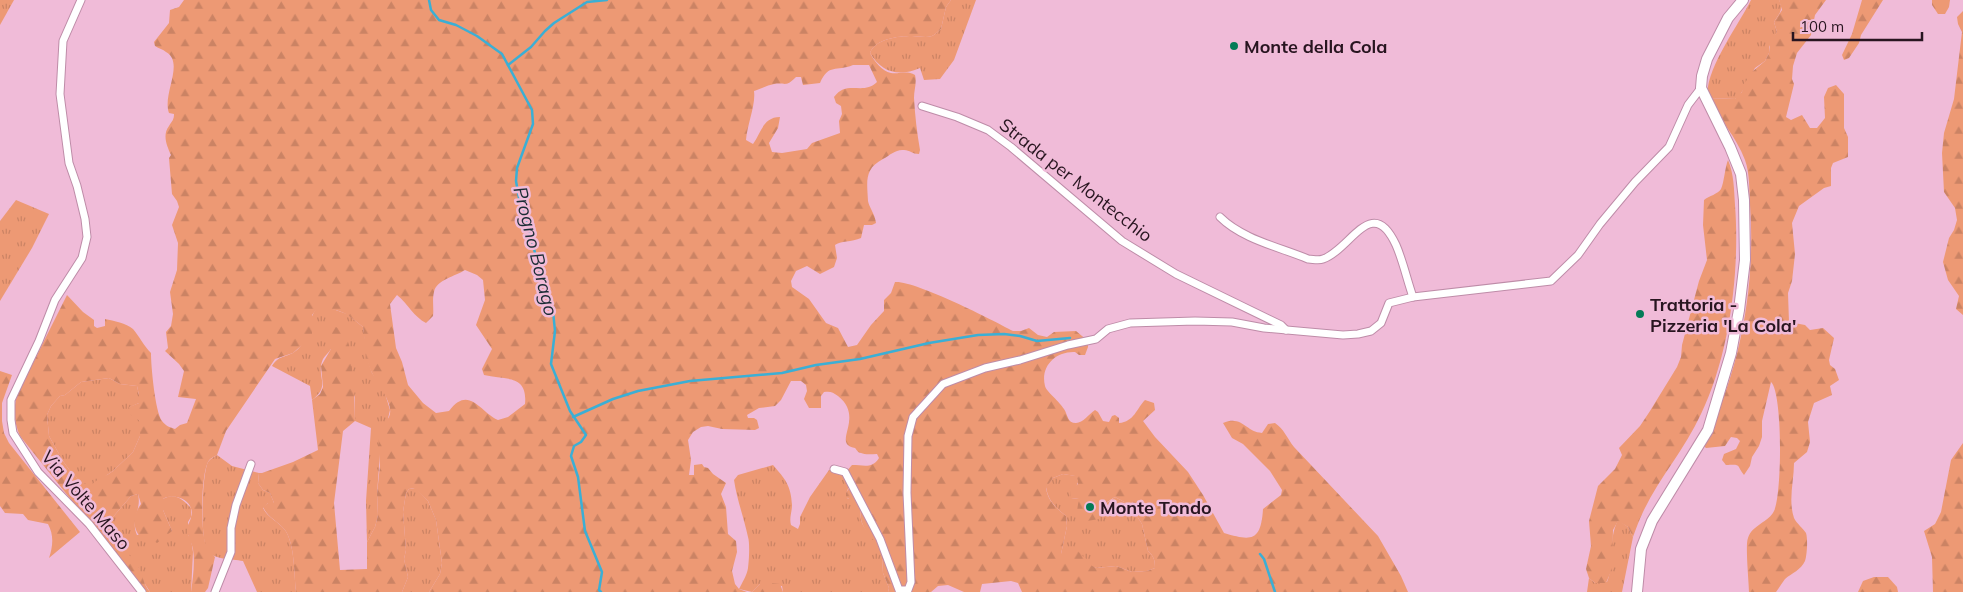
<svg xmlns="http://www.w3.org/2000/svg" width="1963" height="592" font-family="Mulish,sans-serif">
	<defs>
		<pattern id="grass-tufts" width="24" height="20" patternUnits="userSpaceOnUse" patternTransform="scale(1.25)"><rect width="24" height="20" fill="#ed9974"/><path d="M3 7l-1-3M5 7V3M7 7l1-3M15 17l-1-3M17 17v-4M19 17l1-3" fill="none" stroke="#cb8364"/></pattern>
		<pattern id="forest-firs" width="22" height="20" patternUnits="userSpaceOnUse" patternTransform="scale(1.25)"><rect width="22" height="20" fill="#ed9974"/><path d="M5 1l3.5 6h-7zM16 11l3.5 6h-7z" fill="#cb8364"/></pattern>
	</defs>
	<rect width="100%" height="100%" fill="#f0bbd8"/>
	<g fill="url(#grass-tufts)">
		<path d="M 0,0 L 14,0 L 0,25 Z"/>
		<path d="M 951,0 L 976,0 L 954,60 L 940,79 L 924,80 L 920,68 C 899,77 882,73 870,53 C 875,39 898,36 912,36 C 918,36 926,38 932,36 C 935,35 938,31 941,29 L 946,7 Z"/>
		<path d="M 1751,0 L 1779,0 C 1784,10 1779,14 1774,22 L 1777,32 L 1769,47 L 1769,53 L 1765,61 L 1755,68 L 1739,97 L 1735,99 L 1708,98 C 1703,72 1740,23 1751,0 Z"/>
		<path d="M 16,200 L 49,214 L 32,248 L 0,301 L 0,221 Z"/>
		<path d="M 330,308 L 347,314 L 363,327 L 369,364 L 372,373 L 384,390 L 390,410 L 380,454 L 377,494 L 378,515 L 375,527 L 367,542 L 366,501 L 371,428 L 355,421 L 355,397 L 331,349 C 329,352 325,356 323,359 C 315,377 332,385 312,400 L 310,386 L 272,366 C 279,354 289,358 298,349 C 307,341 308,320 316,309 Z"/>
		<path d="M 109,378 L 120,384 L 137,386 L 139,395 L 139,403 L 130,407 L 140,421 L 141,427 L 140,436 L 133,452 L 113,471 L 89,487 L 73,475 L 63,461 L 49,436 L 47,415 L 51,406 L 60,396 L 65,395 L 81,382 Z"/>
		<path d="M 217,455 L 232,466 L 259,473 L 258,483 L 263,490 L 270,493 L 274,503 L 268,503 L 263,508 C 268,518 278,521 285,530 C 295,544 294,575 296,592 L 257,592 L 243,561 C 232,559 213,560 207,550 C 200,538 202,474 208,462 C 211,458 214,457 217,455 Z"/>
		<path d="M 773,465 C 785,479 791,485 792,505 C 792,512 789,518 791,525 L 798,529 L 800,524 L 800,517 L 810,497 L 829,470 L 835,467 L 845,473 L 851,485 C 847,489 845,494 848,499 L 853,494 L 863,500 C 856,519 863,532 881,541 L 883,573 L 889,588 L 888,592 L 783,592 L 782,586 L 760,584 L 752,592 L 739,589 C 742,583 747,575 748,568 C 749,561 750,543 748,537 C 744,518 737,500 734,480 L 738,475 Z"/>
		<path d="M 1063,474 L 1076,476 L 1079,480 L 1071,499 L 1079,498 L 1099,510 L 1105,504 L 1115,497 L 1130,505 L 1142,524 L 1148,551 C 1154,556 1155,561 1155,568 L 1147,571 L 1132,572 L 1116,566 L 1096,568 L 1061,554 L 1067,526 L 1066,516 C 1056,508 1048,501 1046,487 L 1053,478 Z"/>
		<path d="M 415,488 L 428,501 L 436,520 L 442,563 L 440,574 L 429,592 L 402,592 L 408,577 L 404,559 L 406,550 L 403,512 L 406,493 L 409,489 Z"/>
		<path d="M 138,494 C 142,510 130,519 137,535 L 172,531 L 163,510 L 163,499 C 174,492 183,499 191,508 L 191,517 L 188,522 L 188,535 L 191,539 L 193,552 L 191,592 L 150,592 L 140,576 L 139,569 L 105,541 L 96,531 L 113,517 L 131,496 Z"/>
		<path d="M 1618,520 L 1628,527 L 1633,537 L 1622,592 L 1587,592 L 1589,578 L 1595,583 L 1607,582 C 1616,560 1607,542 1618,520 Z"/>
	</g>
	<g fill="url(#forest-firs)" fill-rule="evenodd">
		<path d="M 184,0 L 951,0 L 946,7 L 941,29 C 938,31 935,35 932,36 C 926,38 918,36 912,36 C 898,36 875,39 870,53 C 874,61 882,71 891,73 C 900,74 907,70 915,75 C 917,83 914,90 914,98 C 915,116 917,133 920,150 L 919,154 C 912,154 910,150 904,150 C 896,149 890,155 883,159 C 864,169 867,181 868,201 C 869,207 875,214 876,223 L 872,225 L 864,225 L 861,238 C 852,242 840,241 835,245 L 837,258 L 834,267 L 820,274 L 807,266 L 796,271 L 791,281 L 792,287 L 809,299 L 826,323 L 838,328 L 848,347 L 857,345 L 871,325 L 884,311 L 884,300 L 891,293 L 895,282 C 914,280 993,320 1013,331 L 1021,331 L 1029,328 L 1038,335 L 1047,337 L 1054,332 L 1076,331 L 1088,341 L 1088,347 L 1085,355 L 1079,355 L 1075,352 C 1056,351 1040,366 1045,386 C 1046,391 1060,402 1064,409 C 1068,415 1067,423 1076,423 C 1083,423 1089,414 1095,410 L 1098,412 L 1103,421 L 1109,422 L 1112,416 L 1115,415 L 1119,418 L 1119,423 C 1134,422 1137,408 1145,400 L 1154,403 L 1155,410 L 1143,421 L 1155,437 L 1188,472 L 1203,495 L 1224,533 C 1251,541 1261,542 1263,509 L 1281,495 L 1282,490 L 1270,471 L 1243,444 L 1232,438 L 1223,423 C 1243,415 1245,432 1262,433 L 1268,424 L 1275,423 C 1284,429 1287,438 1294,447 L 1378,536 L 1401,576 L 1408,592 L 1022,592 L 1018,583 L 1011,581 L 982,584 L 980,592 L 964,592 L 948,585 L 938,586 L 931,592 L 888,592 L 889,588 L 883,573 L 881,541 L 876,539 L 872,540 C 862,526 857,517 863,500 L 853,494 L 851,500 L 846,497 L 846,493 L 851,485 L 845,473 L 852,465 C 864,465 872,469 879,458 L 877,454 C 872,454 865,455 861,453 C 858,453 857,450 855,448 C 852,447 850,447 848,445 C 839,437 862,415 838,396 C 833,392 830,391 824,392 L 821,396 L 821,408 L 809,408 L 804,399 L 807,391 L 806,385 L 801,381 L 791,381 L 781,400 L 775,406 L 759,408 L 747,415 L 748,418 L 754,418 L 757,420 L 759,428 L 755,430 L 722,429 L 708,426 L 701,427 L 693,432 L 688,440 L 691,460 L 689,475 L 694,475 L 694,465 L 702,464 L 704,467 L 708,468 L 713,474 L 726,483 L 721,494 L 726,507 L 728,534 L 736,541 L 737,552 L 732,571 L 735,584 L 739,589 L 747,592 L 429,592 L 440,574 L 442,563 L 436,520 L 428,501 L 414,488 L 409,489 L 406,493 L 403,512 L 406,550 L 404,559 L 408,577 L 402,592 L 296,592 C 294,575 295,544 285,530 C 278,521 268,518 263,507 L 268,503 L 274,503 L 270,493 L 263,490 L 258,483 L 259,473 L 262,473 L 293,462 L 318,450 L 312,400 L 320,394 L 323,387 L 321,366 L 331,349 L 329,328 L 332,325 L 346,332 L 354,382 L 355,421 L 343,431 L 334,503 L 340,570 L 367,569 L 367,542 L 375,527 L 378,515 L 377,494 L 380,465 L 378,429 C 381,425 387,421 389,417 C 395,404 377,384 372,373 C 365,360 365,341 363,327 C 345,312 339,307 316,310 L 312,315 L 312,336 L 293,353 L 275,359 L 226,431 L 217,455 C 214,457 210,458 208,462 C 201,476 200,534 207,548 C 208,551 212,554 215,557 L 208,588 L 205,592 L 191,592 C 193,578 195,563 193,549 C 192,543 188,537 187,531 C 187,524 190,523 191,517 C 196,501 174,492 163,499 L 163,510 L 172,531 L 157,543 L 151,539 L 143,540 C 132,530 132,516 141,504 L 138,494 L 131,496 L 113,517 L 96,531 L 20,436 C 14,422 13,410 17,395 L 67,295 L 83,312 L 94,320 L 94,326 L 97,328 L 105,326 L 105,319 C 114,321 126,323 133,329 C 139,336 144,346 151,353 C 151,366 155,411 162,421 C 166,426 169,427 175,429 L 180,425 L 187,423 L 196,399 L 178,397 L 184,371 L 179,364 L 165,351 L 168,348 L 166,332 L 171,326 L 173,314 L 170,292 L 177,270 L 178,243 L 172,225 L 179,207 L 177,201 L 172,194 L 169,158 L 171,155 C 167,146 162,135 169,126 C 172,121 174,120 174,114 L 169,113 C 162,94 185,63 166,52 C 163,49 159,49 155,46 L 154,42 L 169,23 L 170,10 L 179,7 ZM 853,65 L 869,65 L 877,82 C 863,96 847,79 834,97 L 836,103 L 841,106 L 842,114 L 839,121 L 840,133 L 812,143 L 807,149 L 782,153 L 772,152 L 769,143 L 778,128 L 780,117 C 763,117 761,133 753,144 L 746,140 C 747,125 756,105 754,91 C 760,89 768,85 774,84 C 786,82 785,88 796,77 L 801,77 L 803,85 L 820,83 C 829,63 836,72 853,65 ZM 465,270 L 477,275 L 483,280 L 485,300 L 476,325 L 492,349 L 482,369 L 484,375 C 505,380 528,374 525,404 L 508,417 L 498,420 C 481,413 469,384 449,411 L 436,413 L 423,403 L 408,385 L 402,362 L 396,348 L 390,304 L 397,295 C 408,304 414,317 426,323 L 433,316 C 434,309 432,300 434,292 C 436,280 456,276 465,270 ZM 109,378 L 120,384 L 137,386 L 139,395 L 139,403 L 129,407 L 131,415 L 140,421 L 140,436 L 133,452 L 113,471 L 107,475 L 100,476 L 99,479 L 89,486 L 73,475 L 63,461 L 49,436 L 47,415 L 51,406 L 60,396 L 65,395 L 81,382 ZM 1063,474 L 1075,476 L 1078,480 L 1078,484 L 1070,490 L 1071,499 L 1079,498 L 1077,511 L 1087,521 L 1099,519 C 1099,507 1105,503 1115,497 L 1130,505 L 1142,524 L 1148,551 C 1154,556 1155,561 1155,568 L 1147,571 L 1132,572 L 1116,566 L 1096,568 L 1087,563 L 1086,559 L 1078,551 L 1061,554 L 1067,526 L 1066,516 C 1056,508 1048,501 1046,488 L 1053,478 Z"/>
		<path d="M 1779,0 L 1826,0 L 1815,15 L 1811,35 L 1797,53 L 1793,66 L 1792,79 L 1794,84 L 1786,117 L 1791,120 L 1802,115 L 1810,128 L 1817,128 L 1825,118 L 1824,97 L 1828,88 L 1836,85 L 1844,94 L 1844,128 L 1848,137 L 1848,157 L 1833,163 L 1831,168 L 1831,186 L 1824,188 L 1799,206 L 1792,223 L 1795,254 L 1792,281 L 1788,293 L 1789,322 L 1805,325 L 1810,330 L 1823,328 L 1834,338 L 1829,360 L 1830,365 L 1835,369 L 1839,380 L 1830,386 L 1832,395 L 1814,403 L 1808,422 L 1810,442 L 1807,452 L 1794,463 C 1794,481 1788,500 1794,518 C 1797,524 1803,528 1806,533 C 1808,539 1807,555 1805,561 C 1801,570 1792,573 1785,579 C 1782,583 1779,588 1776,592 L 1749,592 C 1749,583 1745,544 1748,538 C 1752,525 1769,522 1774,511 C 1782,496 1783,393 1771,382 L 1762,421 L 1762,437 L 1759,446 L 1752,457 L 1750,466 L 1744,475 C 1736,465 1742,464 1726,465 L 1722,460 L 1724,454 L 1736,449 L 1740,441 L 1737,438 L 1731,437 L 1725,446 L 1706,448 L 1703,445 C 1740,372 1756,287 1750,205 C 1749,190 1750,174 1745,160 C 1736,136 1719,119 1708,98 L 1735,99 L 1742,92 L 1743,85 L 1747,80 L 1747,76 L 1765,61 L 1769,53 L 1770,42 L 1777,32 L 1774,22 L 1782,10 Z"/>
		<path d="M 1862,0 L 1883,0 L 1861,35 L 1859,43 L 1849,58 L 1844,60 L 1842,55 L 1852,34 Z"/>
		<path d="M 1932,0 L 1950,0 L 1949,7 L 1945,14 L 1938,14 L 1932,5 Z"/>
		<path d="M 1963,11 L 1963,315 L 1956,309 L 1959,296 L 1948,280 L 1943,262 L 1949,238 L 1954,230 L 1957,220 L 1955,208 L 1944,192 L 1942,153 L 1944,133 L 1954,99 L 1959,57 L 1962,32 L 1958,24 L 1957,17 Z"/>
		<path d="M 1728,160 C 1734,174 1734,189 1735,205 C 1740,270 1730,354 1701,414 C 1685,449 1659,478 1643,512 C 1639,520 1636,529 1633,537 L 1628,527 L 1618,521 L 1613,530 L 1612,569 L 1606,583 L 1595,583 L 1589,578 L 1586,569 L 1591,546 L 1589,521 L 1598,486 L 1615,469 L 1622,455 L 1619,448 L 1640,426 L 1650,411 L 1677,367 L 1681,357 L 1682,345 L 1699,281 L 1707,260 L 1703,225 L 1704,200 C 1709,196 1718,194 1721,189 C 1724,183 1725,167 1728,160 Z"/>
		<path d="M 0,371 L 12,375 L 2,403 L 2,421 L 4,433 L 9,443 L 80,532 L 49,558 C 53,546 54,535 48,524 L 28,520 L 23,514 L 5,513 L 0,506 Z"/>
		<path d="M 1963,443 L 1963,592 L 1933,592 L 1932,557 L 1924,531 L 1935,524 L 1941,512 L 1951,460 Z"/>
		<path d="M 105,541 C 120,545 130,553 138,567 C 143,575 143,584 150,592 L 143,592 Z"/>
		<path d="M 1874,577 L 1888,577 L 1897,587 L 1898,592 L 1858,592 L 1863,581 Z"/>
		<path d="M 770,583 L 780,584 L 783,592 L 752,592 L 760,584 Z"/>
	</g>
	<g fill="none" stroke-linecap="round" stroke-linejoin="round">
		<g stroke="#3bafd5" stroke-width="2.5">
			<path d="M 429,0 L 431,10 L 439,20 L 456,25 L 477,36 L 502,54 L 532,110 L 533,124 L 517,168 L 516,181 L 519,198 L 527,222 L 541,276 L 553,311 L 555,331 L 551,364 L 570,411 L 586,435 L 581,442 L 574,446 L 571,456 L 578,477 L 585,531 L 602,572 L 599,590 L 601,592"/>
			<path d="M 508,65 L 531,47 L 545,31 L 554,23 L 587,2 L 607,0"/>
			<path d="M 573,417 L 613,399 L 638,391 L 690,381 L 782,373 L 816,365 L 860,359 L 929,343 L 978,335 L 1004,334 L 1020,336 L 1037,341 L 1070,338"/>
			<path d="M 1260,554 L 1264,559 L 1275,592"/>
		</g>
		<g stroke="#be8ca8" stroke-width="9">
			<g id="street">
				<path d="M 81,0 L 63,41 L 60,94 L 69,163 L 77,186 L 85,219 L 87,237 L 82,258 L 55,300 L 39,341 L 11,400 L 11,420 L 13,433 L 38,472 L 89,524 L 142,592"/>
				<path d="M 922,106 L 957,117 L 988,130 L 1011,147 L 1122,241 L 1176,274 L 1281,325 L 1286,330"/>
				<path d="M 1220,217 C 1242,239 1279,247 1308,259 C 1313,259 1318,261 1323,259 C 1351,249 1372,193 1396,245 C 1403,261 1407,280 1413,297"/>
				<path d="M 834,469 L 845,472 L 880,539 L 899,590 L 908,590 L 911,582 L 907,493 L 908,436 L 913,417 L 943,384 L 985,368 L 1020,360 L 1068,345 L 1096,339 L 1108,329 L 1130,323 L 1195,321 L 1232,322 L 1264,328 L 1343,335 L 1358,334 L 1371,331 L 1381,323 L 1389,303 L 1413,297 L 1551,281 L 1578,255 L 1600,224 L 1635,182 L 1669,147 L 1688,105 L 1701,88"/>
				<path d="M 215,592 L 231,552 L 231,528 L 236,505 L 251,464"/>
			</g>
		</g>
		<g stroke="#be8ca8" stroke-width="12">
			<path id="secondary" d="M 1637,592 L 1641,549 L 1652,521 L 1708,430 L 1731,353 L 1739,310 L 1745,260 L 1744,200 L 1741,174 L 1730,147 L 1701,88 L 1702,76 L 1707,59 L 1728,18 L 1743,0"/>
		</g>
		<use href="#street" stroke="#fff" stroke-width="7"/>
		<use href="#secondary" stroke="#fff" stroke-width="10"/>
	</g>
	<g fill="#047b57" stroke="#f0bbd8" stroke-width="2">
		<circle cx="1234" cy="46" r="5"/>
		<circle cx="1640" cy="314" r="5"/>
		<circle cx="1090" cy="507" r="5"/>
	</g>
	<g text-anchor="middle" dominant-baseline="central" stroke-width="5" stroke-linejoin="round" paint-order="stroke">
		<g font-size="18" font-weight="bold" fill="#281520" stroke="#f0bbd8" text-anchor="start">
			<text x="1244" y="46">Monte della Cola</text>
			<text x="1650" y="304">Trattoria -<tspan x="1650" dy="21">Pizzeria 'La Cola'</tspan></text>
			<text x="1100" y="507">Monte Tondo</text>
		</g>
		<g font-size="18" fill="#281520" stroke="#f0bbd8">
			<text transform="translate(1076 180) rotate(38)">Strada per Montecchio</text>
			<text transform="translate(86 500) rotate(49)">Via Volte Maso</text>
		</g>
		<g font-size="19" font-style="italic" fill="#192c34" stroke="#f0bbd8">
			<text transform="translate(536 251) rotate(76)">Progno Borago</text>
		</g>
	</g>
	<path d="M1793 32v8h129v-8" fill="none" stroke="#281520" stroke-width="2.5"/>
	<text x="1800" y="32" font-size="15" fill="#281520" stroke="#f0bbd8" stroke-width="4" paint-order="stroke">100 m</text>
</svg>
